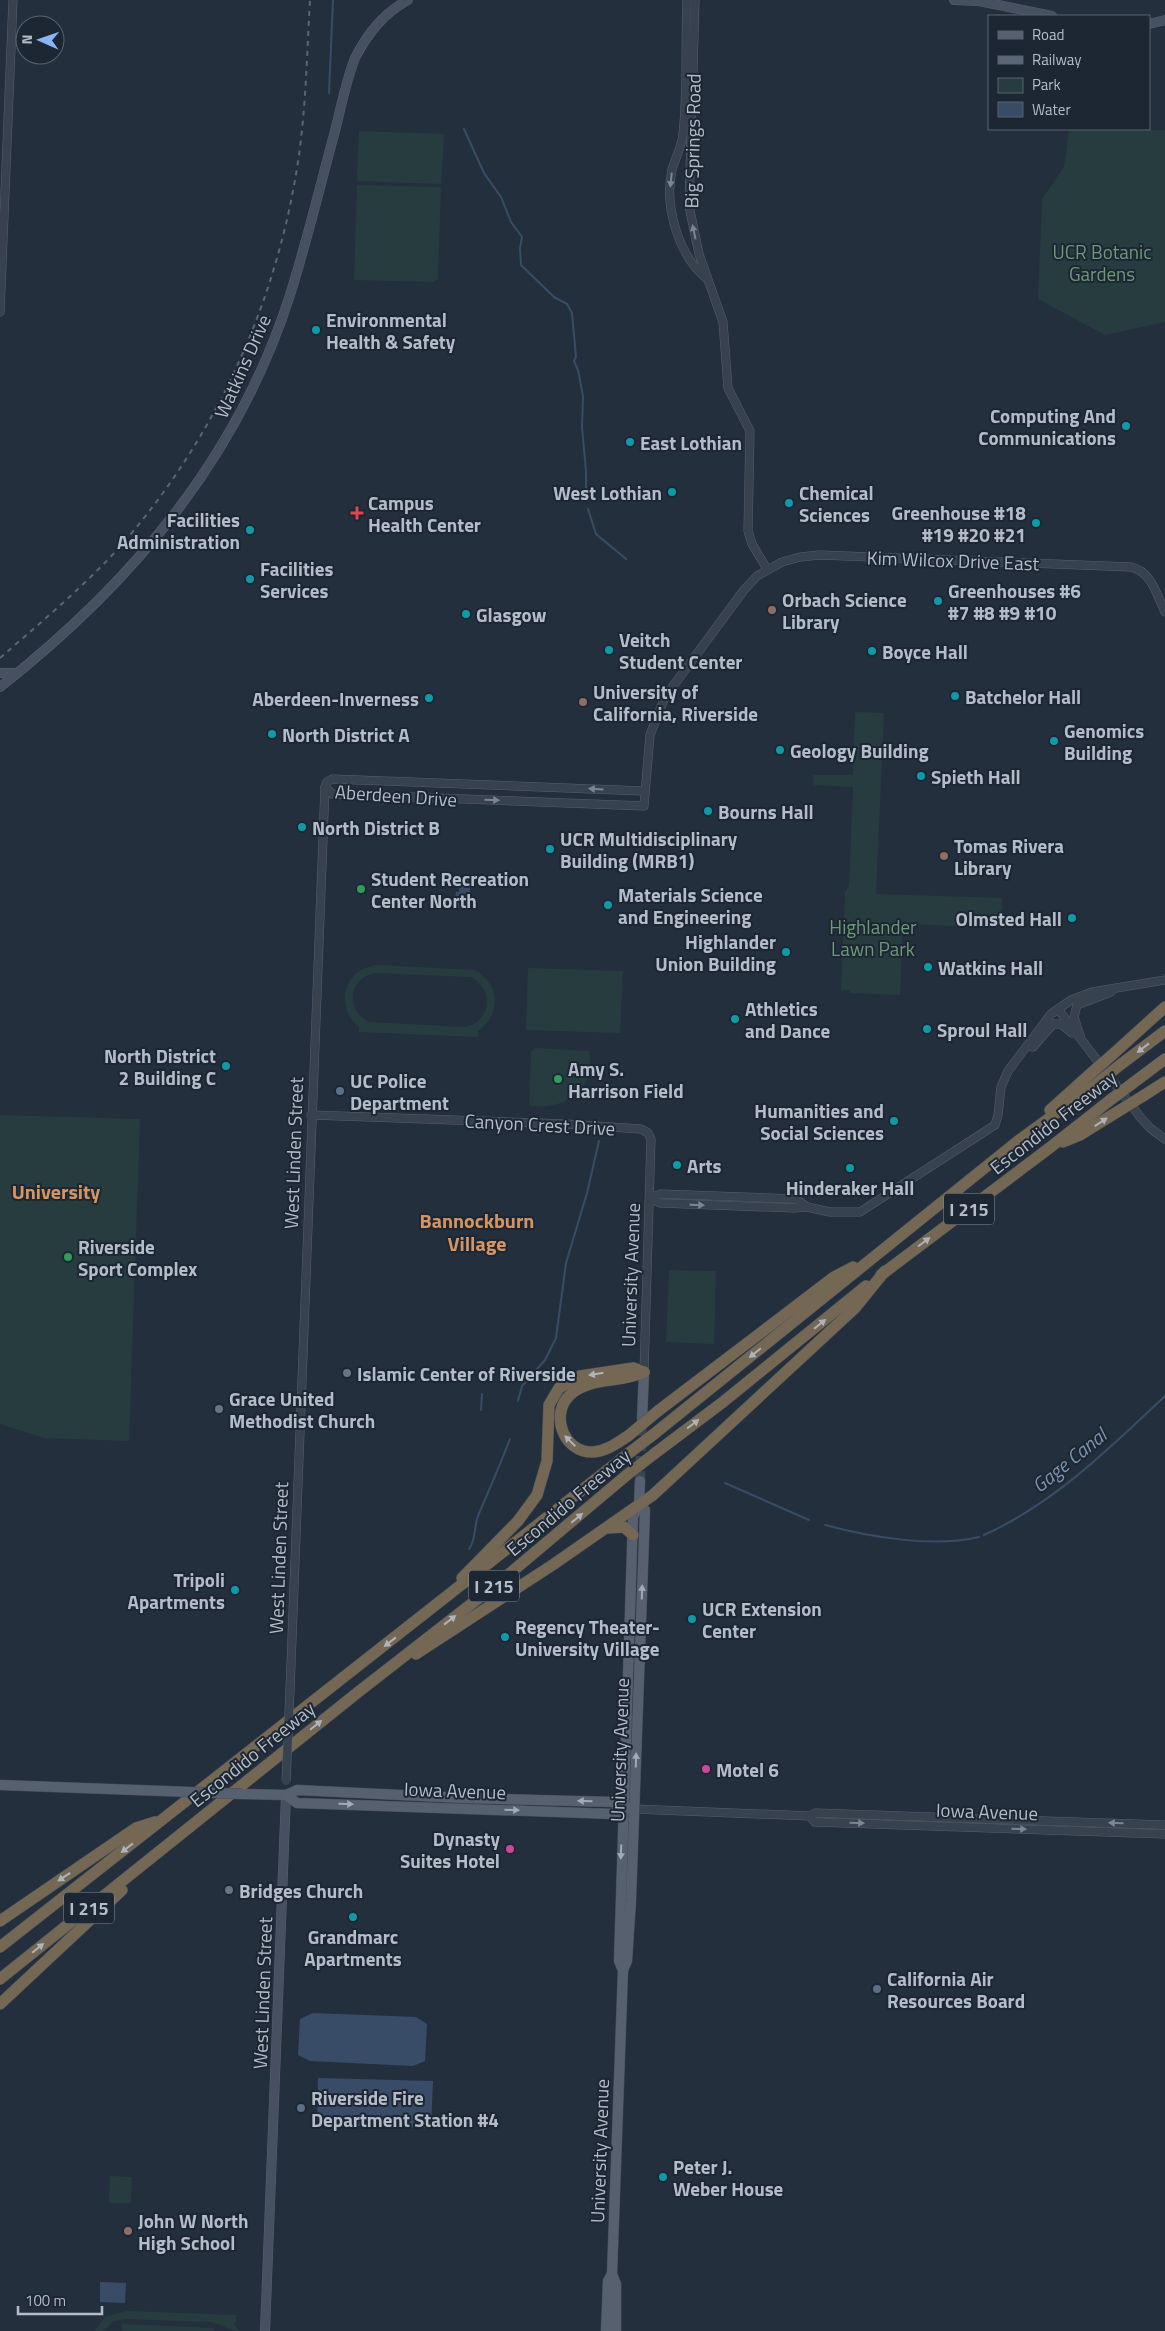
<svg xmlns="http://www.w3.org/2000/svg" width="1165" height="2331" font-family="'Titillium Web',sans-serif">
	<rect width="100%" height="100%" fill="#242f3e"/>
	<g fill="#263c3f" fill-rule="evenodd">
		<path d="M 1069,129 L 1165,130 L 1165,322 L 1105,335 L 1038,299 L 1042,199 L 1064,167 Z"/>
		<path d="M 359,131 L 444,134 L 441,184 L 357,181 Z"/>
		<path d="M 357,185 L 441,187 L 438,279 L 433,282 L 354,280 Z"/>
		<path d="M 855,712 L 884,713 L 876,894 L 1002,898 L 1001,928 L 903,924 L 900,995 L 850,993 L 850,990 L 841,990 L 845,892 L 849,886 L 853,787 L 814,785 L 813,775 L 853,775 Z"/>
		<path d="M 379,965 L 474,970 C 500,982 502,1015 478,1031 L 478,1037 L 359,1032 L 359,1027 C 333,1006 345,966 379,965 ZM 375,973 L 471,977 C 495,989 491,1022 465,1027 L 369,1022 C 345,1011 348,978 375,973 Z"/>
		<path d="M 528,968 L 623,971 L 620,1033 L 526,1030 Z"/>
		<path d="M 535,1048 L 589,1051 C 596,1091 565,1110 529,1106 L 531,1052 Z"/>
		<path d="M 0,1115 L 140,1119 L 129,1441 L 44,1438 L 0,1424 Z"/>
		<path d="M 669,1270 L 716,1271 L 714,1344 L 666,1342 Z"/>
		<path d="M 110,2176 L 132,2177 L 131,2203 L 109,2203 Z"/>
		<path d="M 127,2311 L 236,2315 L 236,2323 L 233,2323 L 239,2331 C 228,2331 222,2323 210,2322 L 126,2319 L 114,2321 L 103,2331 L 94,2331 L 106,2316 Z"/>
		<path d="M 122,2324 L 214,2328 L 214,2331 L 122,2331 Z"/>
	</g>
	<g fill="#394c67">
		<path d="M 460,876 L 470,877 L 470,896 L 459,896 L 459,900 L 466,902 L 464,908 L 448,908 L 446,902 L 455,900 L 456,892 L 459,892 Z"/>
		<path d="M 313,2013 L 416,2017 L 427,2024 L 425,2061 L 413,2066 L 310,2061 L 298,2055 L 300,2019 Z"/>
		<path d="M 318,2078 L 433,2081 L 431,2128 L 317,2125 Z"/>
		<path d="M 100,2282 L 126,2283 L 125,2303 L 100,2302 Z"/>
	</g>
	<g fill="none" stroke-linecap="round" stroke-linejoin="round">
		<g stroke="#394c67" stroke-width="2">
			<path d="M 329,93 L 333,0"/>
			<path d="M 464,129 L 484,173 L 501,197 L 511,222 L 522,237 L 520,248 L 521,265 L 554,297 L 567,304 L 572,313 L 576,357 L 574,361 L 578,370 L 583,396 L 582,427 L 586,471 L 586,499"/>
			<path d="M 588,509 L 596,534 L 626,559"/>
			<path d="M 518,1401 L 522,1386 L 545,1360 L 556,1338 L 566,1263 L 587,1193 L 599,1141"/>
			<path d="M 481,1410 L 482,1394"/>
			<path d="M 725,1483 L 809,1520"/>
			<path d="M 825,1525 C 870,1537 933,1548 979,1537"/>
			<path d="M 984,1535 C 1053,1504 1110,1448 1165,1396"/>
			<path d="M 469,1549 C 476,1541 474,1526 478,1516 C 489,1490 500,1465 510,1439"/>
		</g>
		<path stroke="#3a4453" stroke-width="10" stroke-dasharray="10 5" stroke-linecap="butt" d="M 640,1481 L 642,1420"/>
		<g stroke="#565f6c" stroke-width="9">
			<g id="tertiary">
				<path d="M 687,0 C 685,44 688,90 683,134 C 682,147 675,158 672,170 C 664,206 678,255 707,279"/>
				<path d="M 695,0 L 689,206 L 699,254 L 723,322 L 728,388 L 750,431 L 748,531 L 752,544 L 767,569"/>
				<path d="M 0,312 L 13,0"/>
				<path d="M 325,787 L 332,794 L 644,806 L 650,735 L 665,697 L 744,590 L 757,576 L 782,562 L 800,557 L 820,555 L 1131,567 C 1151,571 1157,595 1165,612"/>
				<path d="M 1058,1009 L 1141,1118 L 1150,1128 L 1165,1139"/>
				<path d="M 1081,1039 L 1074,1017 L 1077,1005 L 1111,992"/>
				<path d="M 1027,1046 L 1033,1047 L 1053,1024 L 1061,1024 L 1072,1033"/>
				<path d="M 311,1115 L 566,1124 L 641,1129 L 648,1133 L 651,1139 L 644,1372"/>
				<path d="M 650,1198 L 660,1203 L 794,1208 L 807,1207 L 830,1212 L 860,1212 L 995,1125 L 998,1115 L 1001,1087 L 1008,1071 L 1051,1014 L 1071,1000 L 1092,992 L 1165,980"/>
				<path d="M 650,1198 L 661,1194 L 796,1199 L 807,1207"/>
				<path d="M 290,1690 L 325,787 L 327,782 L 332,779 L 644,791"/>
				<path d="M 634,1809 L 810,1816 L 815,1813 L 1165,1825"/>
				<path d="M 810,1816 L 815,1822 L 1165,1834"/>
			</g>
		</g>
		<g stroke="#565f6c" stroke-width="10">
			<g id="secondary">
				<path d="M 954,0 L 979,1 L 1052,16"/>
				<path d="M 1149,24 L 1165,20"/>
				<path d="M 0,673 L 18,673"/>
				<path d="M 0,687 C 132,583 238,458 290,295 C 307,241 320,186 335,131 C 341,107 346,81 355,58 C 368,33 383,14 408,0"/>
				<path d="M 265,2331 L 286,1795"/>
			</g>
		</g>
		<g stroke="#414a57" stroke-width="11">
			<g id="primary">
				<path d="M 642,1419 L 644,1372"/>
				<path d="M 0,1785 L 164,1791"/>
				<path d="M 242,1794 L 286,1795 L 297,1790 L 463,1798 L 613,1802 L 623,1808 L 628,1808"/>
				<path d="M 286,1795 L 297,1803 L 613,1814 L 623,1808"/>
				<path d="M 623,1970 L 627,1961 L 631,1900 L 645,1510 L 639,1505"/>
				<path d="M 606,2331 L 608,2281 L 612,2274"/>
				<path d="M 616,2331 L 616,2284 L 612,2274 L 623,1970 L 619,1961 L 633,1517 L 639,1505 L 640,1481"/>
			</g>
		</g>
		<g stroke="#434c59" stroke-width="12">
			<g id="motorway">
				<path d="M 1112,1055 L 1165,1007"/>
				<path d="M 1120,1065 L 1165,1031"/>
				<path d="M 1133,1083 L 1165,1059"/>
				<path d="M 1143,1096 L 1165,1082"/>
				<path d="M 1050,1110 L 1089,1075"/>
				<path d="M 1063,1142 L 1080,1135 L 1117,1112"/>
				<path d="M 881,1275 L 1052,1146 L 1109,1101"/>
				<path d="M 658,1411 L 834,1277 L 853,1267"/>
				<path d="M 654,1434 L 1018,1141 L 1096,1084"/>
				<path d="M 628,1436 C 617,1443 607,1451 593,1452 C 563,1453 549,1413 571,1394 C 590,1377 622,1383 644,1372"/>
				<path d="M 654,1454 L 723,1402 L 866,1286"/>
				<path d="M 608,1528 L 624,1527 L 633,1535"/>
				<path d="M 462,1578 L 518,1521 L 537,1495 L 547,1461 L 549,1405 L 559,1388 L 580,1376 L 633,1368 L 644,1372"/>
				<path d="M 416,1654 L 554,1564 L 653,1495 L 855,1308 L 885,1271"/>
				<path d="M 0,1921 L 136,1828 L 155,1822"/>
				<path d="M 0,1947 L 629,1453"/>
				<path d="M 0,1979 L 357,1693 L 502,1580 L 628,1474"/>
				<path d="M 0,2004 L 122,1890"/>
			</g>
		</g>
		<use href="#tertiary" stroke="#38414e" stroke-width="8"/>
		<use href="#secondary" stroke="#465061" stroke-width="9"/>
		<use href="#primary" stroke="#56606e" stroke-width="10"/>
		<use href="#motorway" stroke="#746855" stroke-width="11"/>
		<path stroke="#5a6575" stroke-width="2" stroke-dasharray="5 5" stroke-linecap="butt" d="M 0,658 C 40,623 81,589 117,550 C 215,440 278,302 299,155 C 306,104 307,52 310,0"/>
		<g stroke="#565f6c" stroke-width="9" stroke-linecap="butt">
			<path id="tertiary-bridge" d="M 286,1781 L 290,1690"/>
		</g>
		<g stroke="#414a57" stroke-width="11" stroke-linecap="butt">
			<path id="primary-bridge" d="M 164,1791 L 242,1794"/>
		</g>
		<g stroke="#434c59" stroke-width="12" stroke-linecap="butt">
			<g id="motorway-bridge">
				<path d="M 1089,1075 L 1112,1055"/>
				<path d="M 1096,1084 L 1120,1065"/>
				<path d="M 1109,1101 L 1133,1083"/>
				<path d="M 1117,1112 L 1143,1096"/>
				<path d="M 628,1436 L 658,1411"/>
				<path d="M 629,1453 L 654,1434"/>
				<path d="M 628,1474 L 654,1454"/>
			</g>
		</g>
		<use href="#tertiary-bridge" stroke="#38414e" stroke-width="8"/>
		<use href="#primary-bridge" stroke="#56606e" stroke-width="10"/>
		<use href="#motorway-bridge" stroke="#746855" stroke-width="11"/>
	</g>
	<defs><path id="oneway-solid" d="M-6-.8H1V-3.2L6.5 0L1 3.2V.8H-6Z" transform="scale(1.25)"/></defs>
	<g fill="#7c8592">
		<use href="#oneway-solid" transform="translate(671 180) rotate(96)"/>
		<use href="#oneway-solid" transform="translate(694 232) rotate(-102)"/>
		<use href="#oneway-solid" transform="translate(596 789) rotate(-177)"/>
		<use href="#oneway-solid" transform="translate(492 800) rotate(2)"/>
		<use href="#oneway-solid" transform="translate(697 1205) rotate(2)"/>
		<use href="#oneway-solid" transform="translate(857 1823) rotate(2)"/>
		<use href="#oneway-solid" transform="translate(1116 1823) rotate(-178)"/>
		<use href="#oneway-solid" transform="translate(1019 1829) rotate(2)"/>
	</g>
	<g fill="#aeb4bd">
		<use href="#oneway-solid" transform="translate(1143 1048) rotate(142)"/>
		<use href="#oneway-solid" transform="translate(1101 1122) rotate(-33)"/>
		<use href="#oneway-solid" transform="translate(924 1242) rotate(-37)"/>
		<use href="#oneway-solid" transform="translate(820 1324) rotate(-39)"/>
		<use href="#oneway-solid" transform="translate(755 1353) rotate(141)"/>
		<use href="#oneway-solid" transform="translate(596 1374) rotate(171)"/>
		<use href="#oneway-solid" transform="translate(693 1424) rotate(-37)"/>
		<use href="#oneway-solid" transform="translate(570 1441) rotate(-135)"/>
		<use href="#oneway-solid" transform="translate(577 1518) rotate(-40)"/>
		<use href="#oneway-solid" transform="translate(450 1620) rotate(-38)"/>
		<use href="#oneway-solid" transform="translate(390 1642) rotate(142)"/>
		<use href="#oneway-solid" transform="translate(316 1725) rotate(-39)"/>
		<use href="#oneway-solid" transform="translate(127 1848) rotate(142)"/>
		<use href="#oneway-solid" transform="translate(64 1877) rotate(146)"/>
		<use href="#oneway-solid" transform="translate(38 1948) rotate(-39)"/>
	</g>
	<g fill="#a1aab7">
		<use href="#oneway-solid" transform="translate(642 1592) rotate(-88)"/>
		<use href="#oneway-solid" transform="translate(636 1760) rotate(-88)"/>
		<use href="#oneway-solid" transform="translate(585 1801) rotate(-179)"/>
		<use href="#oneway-solid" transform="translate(346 1804) rotate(1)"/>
		<use href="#oneway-solid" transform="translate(512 1810) rotate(2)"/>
		<use href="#oneway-solid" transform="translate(621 1852) rotate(92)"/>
	</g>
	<g fill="#0f9aa8" stroke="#1d2633" stroke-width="2">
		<circle cx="316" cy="330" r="5"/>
		<circle cx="1126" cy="426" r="5"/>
		<circle cx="630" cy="442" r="5"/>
		<circle cx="672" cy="492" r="5"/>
		<circle cx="789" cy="503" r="5"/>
		<circle cx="1036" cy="523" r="5"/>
		<circle cx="250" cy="530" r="5"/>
		<circle cx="250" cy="579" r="5"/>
		<circle cx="938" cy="601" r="5"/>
		<circle cx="466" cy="614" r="5"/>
		<circle cx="609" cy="650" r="5"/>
		<circle cx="872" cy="651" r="5"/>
		<circle cx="955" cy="696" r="5"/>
		<circle cx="429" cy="698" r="5"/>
		<circle cx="272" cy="734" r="5"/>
		<circle cx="1054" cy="741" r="5"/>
		<circle cx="780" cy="750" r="5"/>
		<circle cx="921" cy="776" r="5"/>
		<circle cx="708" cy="811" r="5"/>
		<circle cx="302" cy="827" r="5"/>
		<circle cx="550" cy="849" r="5"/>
		<circle cx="608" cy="905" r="5"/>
		<circle cx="1072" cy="918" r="5"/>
		<circle cx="786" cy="952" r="5"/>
		<circle cx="928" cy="967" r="5"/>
		<circle cx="735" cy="1019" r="5"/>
		<circle cx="927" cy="1029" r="5"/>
		<circle cx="226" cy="1066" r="5"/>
		<circle cx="894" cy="1121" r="5"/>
		<circle cx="677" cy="1165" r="5"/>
		<circle cx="850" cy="1168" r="5"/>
		<circle cx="235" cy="1590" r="5"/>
		<circle cx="692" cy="1619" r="5"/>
		<circle cx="505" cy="1637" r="5"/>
		<circle cx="353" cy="1917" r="5"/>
		<circle cx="663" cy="2177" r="5"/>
	</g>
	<path fill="#e0444e" stroke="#1d2633" stroke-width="2" d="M354.5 505.5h5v5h5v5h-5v5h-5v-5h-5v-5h5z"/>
	<g fill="#8d6e63" stroke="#1d2633" stroke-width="2">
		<circle cx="772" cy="610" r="5"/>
		<circle cx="583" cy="702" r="5"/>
		<circle cx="944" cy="856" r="5"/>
		<circle cx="128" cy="2231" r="5"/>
	</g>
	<g fill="#2e9e5b" stroke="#1d2633" stroke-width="2">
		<circle cx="361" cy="889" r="5"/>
		<circle cx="558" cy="1079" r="5"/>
		<circle cx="68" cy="1257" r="5"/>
	</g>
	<g fill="#5c6f8a" stroke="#1d2633" stroke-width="2">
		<circle cx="340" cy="1091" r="5"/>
		<circle cx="877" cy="1989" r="5"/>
		<circle cx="301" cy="2108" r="5"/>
	</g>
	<g fill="#6b7280" stroke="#1d2633" stroke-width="2">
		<circle cx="347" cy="1373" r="5"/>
		<circle cx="219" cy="1409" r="5"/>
		<circle cx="229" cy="1890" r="5"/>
	</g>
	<g fill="#d1479c" stroke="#1d2633" stroke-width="2">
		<circle cx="706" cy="1769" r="5"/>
		<circle cx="510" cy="1849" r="5"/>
	</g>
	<g text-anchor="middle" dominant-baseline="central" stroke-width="4" stroke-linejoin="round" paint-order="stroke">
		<g fill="#1d2633" stroke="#878f9c" stroke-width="1">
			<rect x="944" y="1193.5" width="50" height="31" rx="4"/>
			<rect x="469" y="1570.5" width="50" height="31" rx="4"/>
			<rect x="64" y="1892.5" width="50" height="31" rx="4"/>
		</g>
		<g font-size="18" font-weight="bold" fill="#b4bcc9">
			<text x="969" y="1209">I 215</text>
			<text x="494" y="1586">I 215</text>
			<text x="89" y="1908">I 215</text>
		</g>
		<g font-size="19" fill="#b4bcc9" stroke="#1d2633">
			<text transform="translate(692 141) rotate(-89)">Big Springs Road</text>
			<text transform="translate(242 366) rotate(-66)">Watkins Drive</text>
			<text transform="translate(953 560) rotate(2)">Kim Wilcox Drive East</text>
			<text transform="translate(396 795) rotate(4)">Aberdeen Drive</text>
			<text transform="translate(1053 1122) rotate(-38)">Escondido Freeway</text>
			<text transform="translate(540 1124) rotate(3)">Canyon Crest Drive</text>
			<text transform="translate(293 1153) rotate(-88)">West Linden Street</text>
			<text transform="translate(630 1275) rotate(-88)">University Avenue</text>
			<text transform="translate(568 1502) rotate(-40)">Escondido Freeway</text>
			<text transform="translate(278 1558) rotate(-88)">West Linden Street</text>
			<text transform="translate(619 1750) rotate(-88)">University Avenue</text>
			<text transform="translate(252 1754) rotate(-39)">Escondido Freeway</text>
			<text transform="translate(455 1790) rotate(2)">Iowa Avenue</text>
			<text transform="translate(987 1811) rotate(2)">Iowa Avenue</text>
			<text transform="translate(262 1993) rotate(-88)">West Linden Street</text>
			<text transform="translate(599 2151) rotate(-88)">University Avenue</text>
		</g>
		<g font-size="19" fill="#6b9a76" stroke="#1d2633">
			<text x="1102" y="251">UCR Botanic<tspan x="1102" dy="22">Gardens</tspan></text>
			<text x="873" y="926">Highlander<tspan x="873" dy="22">Lawn Park</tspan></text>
		</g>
		<g font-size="19" font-weight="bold" fill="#b4bcc9" stroke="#1d2633" text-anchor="start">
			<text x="326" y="319">Environmental<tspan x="326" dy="22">Health &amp; Safety</tspan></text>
			<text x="1116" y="415" text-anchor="end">Computing And<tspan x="1116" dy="22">Communications</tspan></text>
			<text x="640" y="442">East Lothian</text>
			<text x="662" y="492" text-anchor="end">West Lothian</text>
			<text x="799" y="492">Chemical<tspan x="799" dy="22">Sciences</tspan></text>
			<text x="368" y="502">Campus<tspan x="368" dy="22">Health Center</tspan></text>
			<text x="1026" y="512" text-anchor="end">Greenhouse #18<tspan x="1026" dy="22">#19 #20 #21</tspan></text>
			<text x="240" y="519" text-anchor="end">Facilities<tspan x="240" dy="22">Administration</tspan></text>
			<text x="260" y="568">Facilities<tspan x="260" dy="22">Services</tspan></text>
			<text x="948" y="590">Greenhouses #6<tspan x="948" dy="22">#7 #8 #9 #10</tspan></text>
			<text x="782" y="599">Orbach Science<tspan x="782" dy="22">Library</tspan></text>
			<text x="476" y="614">Glasgow</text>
			<text x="619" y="639">Veitch<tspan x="619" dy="22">Student Center</tspan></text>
			<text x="882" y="651">Boyce Hall</text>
			<text x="593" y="691">University of<tspan x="593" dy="22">California, Riverside</tspan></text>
			<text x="965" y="696">Batchelor Hall</text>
			<text x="419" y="698" text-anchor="end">Aberdeen-Inverness</text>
			<text x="1064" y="730">Genomics<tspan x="1064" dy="22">Building</tspan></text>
			<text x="282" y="734">North District A</text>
			<text x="790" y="750">Geology Building</text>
			<text x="931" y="776">Spieth Hall</text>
			<text x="718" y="811">Bourns Hall</text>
			<text x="312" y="827">North District B</text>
			<text x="560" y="838">UCR Multidisciplinary<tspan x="560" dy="22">Building (MRB1)</tspan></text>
			<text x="954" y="845">Tomas Rivera<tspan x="954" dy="22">Library</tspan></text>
			<text x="371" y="878">Student Recreation<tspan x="371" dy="22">Center North</tspan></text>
			<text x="618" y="894">Materials Science<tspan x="618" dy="22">and Engineering</tspan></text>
			<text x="1062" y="918" text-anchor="end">Olmsted Hall</text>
			<text x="776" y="941" text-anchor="end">Highlander<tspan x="776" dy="22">Union Building</tspan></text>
			<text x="938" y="967">Watkins Hall</text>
			<text x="745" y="1008">Athletics<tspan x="745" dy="22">and Dance</tspan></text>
			<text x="937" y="1029">Sproul Hall</text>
			<text x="216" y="1055" text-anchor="end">North District<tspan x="216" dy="22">2 Building C</tspan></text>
			<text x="568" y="1068">Amy S.<tspan x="568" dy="22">Harrison Field</tspan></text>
			<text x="350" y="1080">UC Police<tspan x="350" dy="22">Department</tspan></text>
			<text x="884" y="1110" text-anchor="end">Humanities and<tspan x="884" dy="22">Social Sciences</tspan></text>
			<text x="687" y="1165">Arts</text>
			<text x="850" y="1187" text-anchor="middle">Hinderaker Hall</text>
			<text x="78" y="1246">Riverside<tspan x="78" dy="22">Sport Complex</tspan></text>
			<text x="357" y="1373">Islamic Center of Riverside</text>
			<text x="229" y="1398">Grace United<tspan x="229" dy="22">Methodist Church</tspan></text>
			<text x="225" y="1579" text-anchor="end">Tripoli<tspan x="225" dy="22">Apartments</tspan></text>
			<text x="702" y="1608">UCR Extension<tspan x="702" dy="22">Center</tspan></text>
			<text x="515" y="1626">Regency Theater-<tspan x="515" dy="22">University Village</tspan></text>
			<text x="716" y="1769">Motel 6</text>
			<text x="500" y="1838" text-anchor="end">Dynasty<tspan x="500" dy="22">Suites Hotel</tspan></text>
			<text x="239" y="1890">Bridges Church</text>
			<text x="353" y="1936" text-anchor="middle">Grandmarc<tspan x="353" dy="22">Apartments</tspan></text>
			<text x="887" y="1978">California Air<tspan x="887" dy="22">Resources Board</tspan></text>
			<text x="311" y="2097">Riverside Fire<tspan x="311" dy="22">Department Station #4</tspan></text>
			<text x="673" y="2166">Peter J.<tspan x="673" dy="22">Weber House</tspan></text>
			<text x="138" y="2220">John W North<tspan x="138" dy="22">High School</tspan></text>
		</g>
		<g font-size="20" font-weight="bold" fill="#d59563" stroke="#1d2633">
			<text x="56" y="1191">University</text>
			<text x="477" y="1220">Bannockburn<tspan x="477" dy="23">Village</tspan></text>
		</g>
		<g font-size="20" font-style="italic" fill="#7c92b1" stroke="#1d2633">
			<text transform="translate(1069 1460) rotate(-39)">Gage Canal</text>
		</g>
	</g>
	<rect x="988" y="15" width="162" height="115" fill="#1d2633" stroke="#59626f"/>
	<rect x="998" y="31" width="25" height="8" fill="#56606e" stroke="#59626f"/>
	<text x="1032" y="40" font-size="15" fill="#b4bcc9">Road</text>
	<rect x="998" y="56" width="25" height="8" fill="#5a6575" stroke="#59626f"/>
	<text x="1032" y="65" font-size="15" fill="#b4bcc9">Railway</text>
	<rect x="998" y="78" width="25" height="15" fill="#263c3f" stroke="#59626f"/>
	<text x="1032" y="90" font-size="15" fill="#b4bcc9">Park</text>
	<rect x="998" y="102" width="25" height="15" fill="#394c67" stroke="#59626f"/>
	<text x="1032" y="115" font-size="15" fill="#b4bcc9">Water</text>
	<g transform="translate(40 40) rotate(272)"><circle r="24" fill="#1d2633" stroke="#59626f"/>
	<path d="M0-4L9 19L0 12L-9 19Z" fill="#8ab4f8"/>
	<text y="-8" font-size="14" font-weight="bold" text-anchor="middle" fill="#b4bcc9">N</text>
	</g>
	<path d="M18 2306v8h84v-8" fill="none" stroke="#b4bcc9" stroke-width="2.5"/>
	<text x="25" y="2306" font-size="15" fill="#b4bcc9" stroke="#1d2633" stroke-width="4" paint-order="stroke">100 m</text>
</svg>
